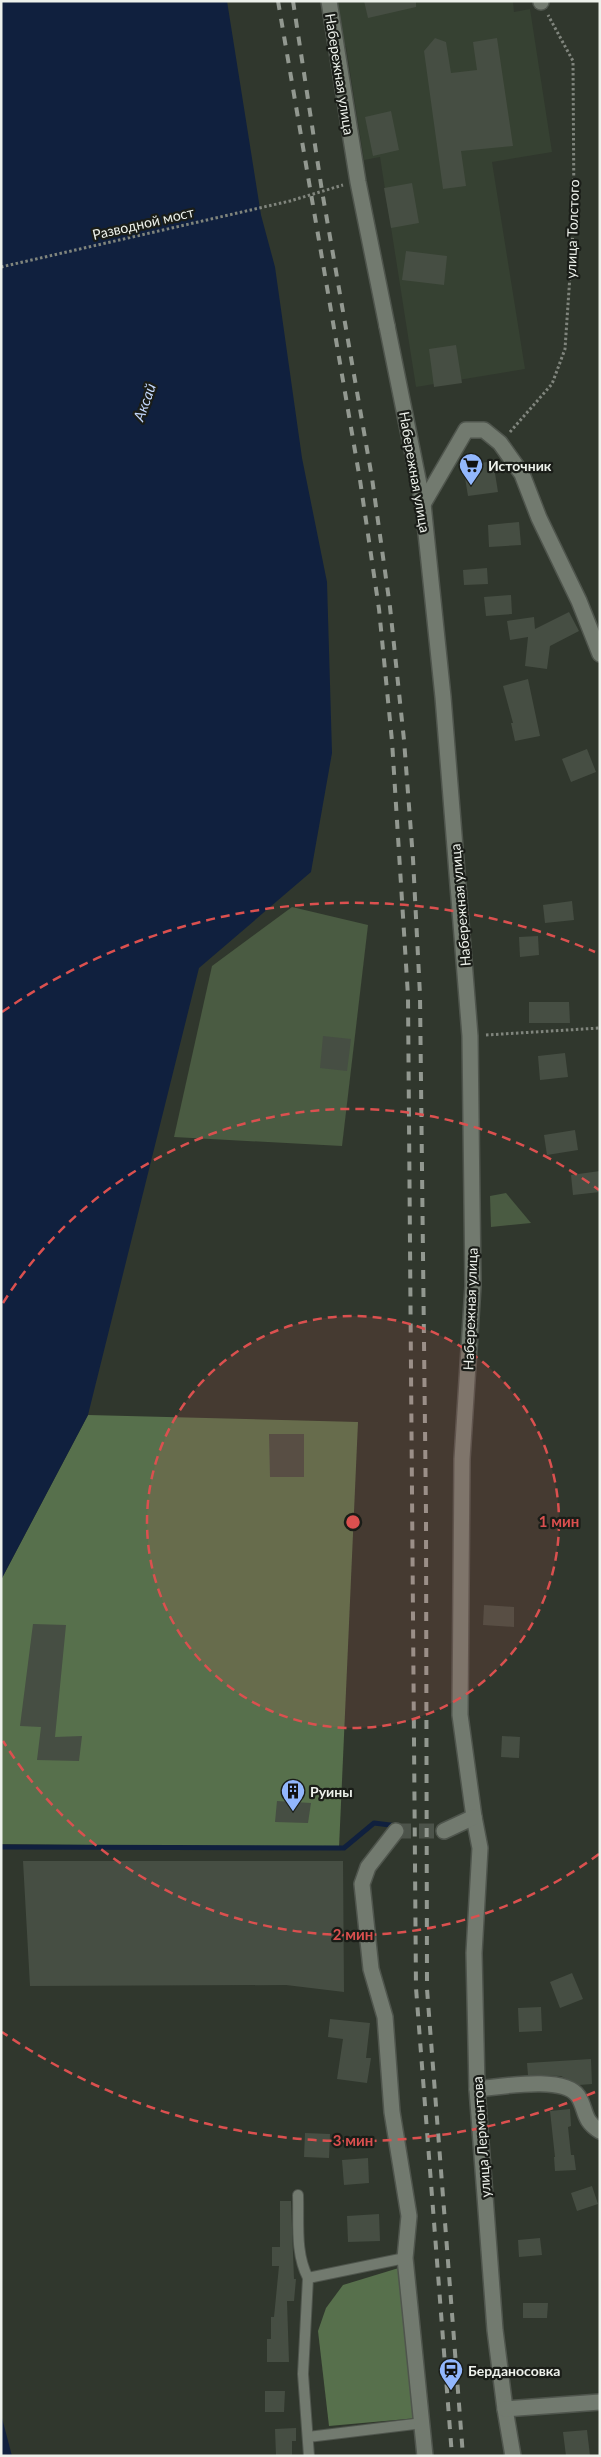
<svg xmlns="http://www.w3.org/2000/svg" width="601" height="2457" font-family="Lato,sans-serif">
	<rect width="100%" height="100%" fill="#30372d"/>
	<path fill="#364132" d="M 332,1 L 513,1 L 514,12 L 530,9 L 552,152 L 492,162 L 525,369 L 416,387 L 380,157 L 364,160 L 346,46 L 339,47 Z"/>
	<g fill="#4a5b42">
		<path d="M 292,907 L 368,925 L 342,1146 L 174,1137 L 212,966 Z"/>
		<path d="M 506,1193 L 531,1223 L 491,1227 L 490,1196 Z"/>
	</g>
	<g fill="#57704c">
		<path d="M 88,1415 L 358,1422 L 339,1848 L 1,1844 L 1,1580 Z"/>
		<path d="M 402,2267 L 418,2418 L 329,2426 L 318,2331 L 326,2308 L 343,2285 Z"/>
	</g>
	<g fill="#10203e">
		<path d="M 1,1 L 227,1 L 261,215 L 275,267 L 302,458 L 327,582 L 332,753 L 311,872 L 199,968 L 88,1415 L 1,1580 Z"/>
		<path d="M 1,2414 L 12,2456 L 1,2456 Z"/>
	</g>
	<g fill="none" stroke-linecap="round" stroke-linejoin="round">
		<path stroke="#10203e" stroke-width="5" d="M 1,1847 L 344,1848 L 374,1823 L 398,1826"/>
	</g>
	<g fill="#464e43">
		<path d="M 364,1 L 416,1 L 416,7 L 368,18 Z"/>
		<path d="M 435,38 L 446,42 L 451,73 L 477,70 L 473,42 L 497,38 L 513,146 L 461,151 L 466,186 L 443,189 L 424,51 Z"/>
		<path d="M 391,111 L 399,150 L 373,156 L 365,117 Z"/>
		<path d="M 412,183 L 419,223 L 391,228 L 384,188 Z"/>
		<path d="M 406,251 L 447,256 L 444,285 L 402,280 Z"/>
		<path d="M 456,345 L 462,383 L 434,387 L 429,349 Z"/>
		<path d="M 493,461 L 498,492 L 468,496 L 463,466 Z"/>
		<path d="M 519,522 L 521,545 L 489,547 L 488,525 Z"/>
		<path d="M 487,568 L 488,584 L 464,585 L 463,570 Z"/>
		<path d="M 511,595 L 512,614 L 486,616 L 484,597 Z"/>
		<path d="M 569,612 L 579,631 L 550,646 L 547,669 L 525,666 L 528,637 L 510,640 L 507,621 L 534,617 L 535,629 Z"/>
		<path d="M 528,679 L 540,736 L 515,741 L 511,723 L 513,723 L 503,686 Z"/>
		<path d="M 587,749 L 596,772 L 571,782 L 562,759 Z"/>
		<path d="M 572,901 L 574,920 L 545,923 L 543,905 Z"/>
		<path d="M 538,936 L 539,955 L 520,957 L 519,937 Z"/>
		<path d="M 529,1002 L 569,1002 L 570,1023 L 529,1023 Z"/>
		<path d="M 323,1036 L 351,1039 L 347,1071 L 320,1068 Z"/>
		<path d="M 565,1053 L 568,1077 L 540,1080 L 538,1056 Z"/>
		<path d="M 575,1130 L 578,1150 L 547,1155 L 544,1135 Z"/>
		<path d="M 600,1171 L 600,1192 L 573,1195 L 571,1175 Z"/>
		<path d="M 269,1434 L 304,1434 L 304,1477 L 270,1477 Z"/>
		<path d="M 484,1605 L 514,1607 L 514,1627 L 483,1625 Z"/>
		<path d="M 33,1624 L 66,1625 L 55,1737 L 82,1736 L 79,1761 L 37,1760 L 41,1727 L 20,1726 Z"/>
		<path d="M 502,1736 L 520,1737 L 519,1758 L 501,1757 Z"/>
		<path d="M 277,1801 L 311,1803 L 308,1823 L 275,1822 Z"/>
		<path d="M 23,1861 L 343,1861 L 344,1992 L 286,1985 L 30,1986 Z"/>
		<path d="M 572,1973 L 583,1999 L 560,2008 L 550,1982 Z"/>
		<path d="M 541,2007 L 542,2031 L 519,2032 L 518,2008 Z"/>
		<path d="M 330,2019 L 370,2023 L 366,2058 L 371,2058 L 367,2083 L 337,2079 L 343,2039 L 328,2037 Z"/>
		<path d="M 591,2059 L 592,2084 L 579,2085 L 561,2076 L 528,2075 L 527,2063 Z"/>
		<path d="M 570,2109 L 571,2126 L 568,2127 L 571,2155 L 574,2155 L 576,2170 L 555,2171 L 554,2157 L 555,2157 L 550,2111 Z"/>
		<path d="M 305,2133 L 330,2134 L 329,2158 L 304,2157 Z"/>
		<path d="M 368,2158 L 369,2183 L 344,2185 L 342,2160 Z"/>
		<path d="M 592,2186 L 598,2204 L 577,2211 L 571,2193 Z"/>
		<path d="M 280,2201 L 291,2201 L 294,2279 L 296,2279 L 294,2301 L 287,2301 L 289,2362 L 267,2362 L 267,2339 L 271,2339 L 271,2317 L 274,2317 L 279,2266 L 272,2266 L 272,2247 L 280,2247 Z"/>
		<path d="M 379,2214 L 380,2241 L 348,2242 L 347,2216 Z"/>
		<path d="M 540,2238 L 542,2255 L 519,2257 L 518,2240 Z"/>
		<path d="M 523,2303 L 548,2303 L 547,2318 L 523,2318 Z"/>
		<path d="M 265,2391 L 285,2391 L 284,2412 L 265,2412 Z"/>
		<path d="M 296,2428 L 296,2441 L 292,2441 L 292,2456 L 276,2456 L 275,2429 Z"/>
		<path d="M 587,2430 L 590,2456 L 566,2456 L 563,2432 Z"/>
	</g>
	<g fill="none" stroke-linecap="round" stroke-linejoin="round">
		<path stroke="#4c534a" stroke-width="15" stroke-dasharray="15 8" stroke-linecap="butt" d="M 396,1831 L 444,1831"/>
		<g stroke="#4f554d" stroke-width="12">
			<g id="service">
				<path d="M 298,2195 C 299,2223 295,2253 308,2278"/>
				<path d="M 308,2437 L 423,2423"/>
				<path d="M 309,2456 L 303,2374 L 308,2278 L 405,2258"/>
			</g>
		</g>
		<g stroke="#4f554d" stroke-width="18">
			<g id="minor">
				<path d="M 541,1 L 541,2"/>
				<path d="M 387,326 L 423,504 L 443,697 L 470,1036 L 473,1286 L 462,1459 L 460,1715 L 474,1817 L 480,1848 L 474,1953 L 477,2089 L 495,2330 L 505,2409 L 513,2456"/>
				<path d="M 423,504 L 466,430 L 484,430 L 500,443 L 522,474 L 539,518 L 579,601 L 600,654"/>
				<path d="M 396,1831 L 368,1867 L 362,1884 L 371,1969 L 385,2017 L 392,2112 L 409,2216 L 405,2258 L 425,2456"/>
				<path d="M 444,1831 L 474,1817"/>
				<path d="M 477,2089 C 500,2087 564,2075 578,2096 C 587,2110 582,2120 600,2131"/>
				<path d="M 505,2409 L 600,2402"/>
			</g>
		</g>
		<g stroke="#4f554d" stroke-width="18">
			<path id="tertiary" d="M 329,1 L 358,182 L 387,326"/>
		</g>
		<g stroke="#80857d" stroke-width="3" stroke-dasharray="2.5 2.5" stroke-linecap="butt">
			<path d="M 1,267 L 290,201 L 343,185"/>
			<path d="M 510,432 L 552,384 L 565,349 L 574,216 L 573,61 L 548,15"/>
			<path d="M 486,1035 L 600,1028"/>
		</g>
		<use href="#service" stroke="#727a6f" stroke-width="10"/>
		<use href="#minor" stroke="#727a6f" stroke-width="15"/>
		<use href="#tertiary" stroke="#727a6f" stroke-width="15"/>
		<g stroke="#929890" stroke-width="4" stroke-dasharray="9 9" stroke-linecap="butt">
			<path d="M 278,1 L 360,480 L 379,609 L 392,741 L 408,996 L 416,1988 L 452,2456"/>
			<path d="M 293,1 L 322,191 L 372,478 L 390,607 L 404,740 L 413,859 L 420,995 L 426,1514 L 427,1989 L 463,2456"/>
		</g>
	</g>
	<circle cx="353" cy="1522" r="206" fill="#db504f" fill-opacity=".12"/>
	<g fill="none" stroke="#db504f" stroke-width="2.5" stroke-dasharray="9 6">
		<circle cx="353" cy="1522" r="206"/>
		<path d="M599 1854A413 413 0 0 1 3 1741M3 1303A413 413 0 0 1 599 1190"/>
		<path d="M595 2092A619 619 0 0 1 2 2032M2 1012A619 619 0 0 1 595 952"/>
	</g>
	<defs>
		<g id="supermarket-pin" transform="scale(1.25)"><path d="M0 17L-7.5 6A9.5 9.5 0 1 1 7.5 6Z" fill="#92b7fd" stroke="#1a1d18"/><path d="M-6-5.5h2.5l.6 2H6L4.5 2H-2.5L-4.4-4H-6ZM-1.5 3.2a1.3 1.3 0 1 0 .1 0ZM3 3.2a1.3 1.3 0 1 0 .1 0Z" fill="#111"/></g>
		<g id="building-pin" transform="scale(1.25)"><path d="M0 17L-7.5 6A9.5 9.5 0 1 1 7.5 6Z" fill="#92b7fd" stroke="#1a1d18"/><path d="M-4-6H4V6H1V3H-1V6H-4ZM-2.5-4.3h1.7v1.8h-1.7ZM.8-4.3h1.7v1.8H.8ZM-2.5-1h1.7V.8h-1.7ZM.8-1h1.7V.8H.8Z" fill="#111"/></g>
		<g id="station-pin" transform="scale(1.25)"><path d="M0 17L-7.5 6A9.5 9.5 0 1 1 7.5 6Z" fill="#92b7fd" stroke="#1a1d18"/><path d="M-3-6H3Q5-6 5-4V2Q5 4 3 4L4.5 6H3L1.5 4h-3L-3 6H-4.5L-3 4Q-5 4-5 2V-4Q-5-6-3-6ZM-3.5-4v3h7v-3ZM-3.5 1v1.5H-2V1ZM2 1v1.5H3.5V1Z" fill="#111"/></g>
	</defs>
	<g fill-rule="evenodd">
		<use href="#supermarket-pin" x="471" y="465"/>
		<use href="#building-pin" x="293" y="1791"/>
		<use href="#station-pin" x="451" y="2370"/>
	</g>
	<g text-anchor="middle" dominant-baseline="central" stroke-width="4.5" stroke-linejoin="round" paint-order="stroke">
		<g font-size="14" fill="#edf1eb" stroke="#1a1d18">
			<text transform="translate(340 74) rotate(81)">Набережная улица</text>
			<text transform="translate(143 223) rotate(-13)">Разводной мост</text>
			<text transform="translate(572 229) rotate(-88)">улица Толстого</text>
			<text transform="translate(415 472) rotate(80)">Набережная улица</text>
			<text transform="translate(460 905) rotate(-95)">Набережная улица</text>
			<text transform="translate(470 1309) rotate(-88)">Набережная улица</text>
			<text transform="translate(481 2137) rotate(-94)">улица Лермонтова</text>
		</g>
		<g font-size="14" font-weight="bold" fill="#edf1eb" stroke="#1a1d18" text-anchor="start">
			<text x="488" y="465">Источник</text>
			<text x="310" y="1791">Руины</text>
			<text x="468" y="2370">Берданосовка</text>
		</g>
		<g font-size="15" font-style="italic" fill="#c4d8fd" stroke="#1a1d18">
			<text transform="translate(144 402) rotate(-70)">Аксай</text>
		</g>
	</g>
	<circle cx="353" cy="1522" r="8" fill="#db504f" stroke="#1a1d18" stroke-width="2.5"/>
	<g font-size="15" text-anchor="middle" font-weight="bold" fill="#db504f" stroke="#1a1d18" stroke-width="4.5" stroke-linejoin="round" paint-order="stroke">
		<text x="559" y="1527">1 мин</text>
		<text x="353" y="1940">2 мин</text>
		<text x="353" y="2146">3 мин</text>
	</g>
	<rect width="601" height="2457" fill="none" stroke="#edf1eb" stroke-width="5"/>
</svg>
